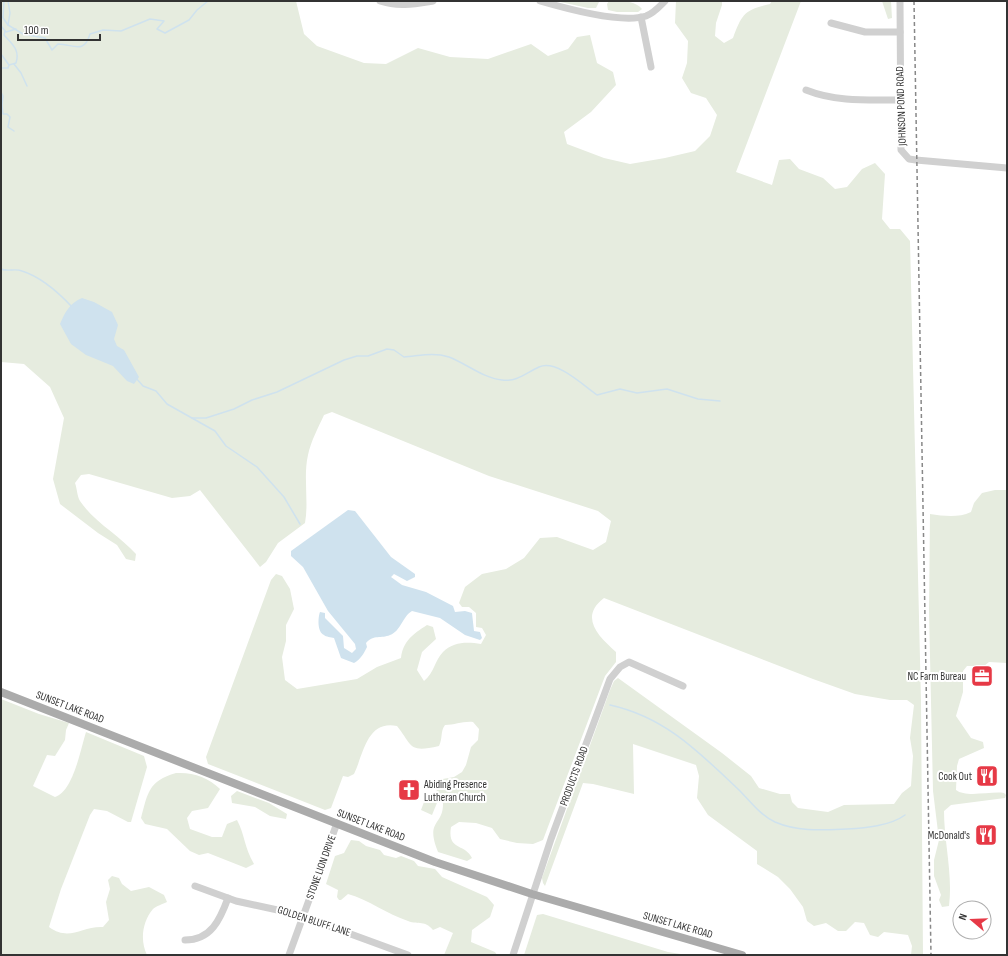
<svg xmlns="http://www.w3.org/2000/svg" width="1008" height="956" font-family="'Sofia Sans Condensed',sans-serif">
	<rect width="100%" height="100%" fill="#fff"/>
	<g fill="#e6ecdf">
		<path d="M 1,1 L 296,1 L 304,34 L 317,46 L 364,63 L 386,64 L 418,48 L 450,57 L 488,59 L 531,44 L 548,56 L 568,49 L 577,37 L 590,35 L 597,63 L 613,72 L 616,85 L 591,112 L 564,132 L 567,144 L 604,158 L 630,164 L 665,158 L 695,151 L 710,136 L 717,115 L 706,98 L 691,93 L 682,78 L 687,63 L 688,41 L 675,23 L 676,1 L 722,1 L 722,5 L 716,23 L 715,36 L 724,43 L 733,38 C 742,14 744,10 770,4 L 772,1 L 801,1 L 736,172 L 772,185 L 779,160 L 790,159 L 799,169 L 823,178 L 835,189 L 847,187 L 862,169 L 875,163 L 885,174 L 882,219 L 890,229 L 900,229 L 910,241 L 921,701 L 923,955 L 911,955 L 912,946 L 908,935 L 884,932 L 878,937 L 870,935 L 864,923 L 855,922 L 846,931 L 838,931 L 826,923 L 814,926 L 807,921 L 803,907 L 790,889 L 778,877 L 757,864 L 757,851 L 708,815 L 697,798 L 699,776 L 696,765 L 633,744 L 634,794 L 593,784 L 583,783 L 545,886 L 543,883 L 542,878 L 610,690 L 614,681 L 618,678 L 722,753 L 751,776 L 759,788 L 780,794 L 790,794 L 792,802 L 798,808 L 828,812 L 844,805 L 894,804 L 902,793 L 911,786 L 913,756 L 910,738 L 914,705 L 907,700 L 890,700 L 855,694 L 813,679 L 604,598 C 579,617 598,636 616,652 L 616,662 L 605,676 L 543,840 L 533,844 L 517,843 L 500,839 L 492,828 L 476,823 L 459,822 L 451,827 C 447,851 465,843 472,858 L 467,861 L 438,852 C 425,820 443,826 443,804 C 443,797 437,793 435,787 L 437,780 L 454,777 L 462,772 L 466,765 L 471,747 L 478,740 L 479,729 L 473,722 C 463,721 455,725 445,725 C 440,732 443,738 439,746 C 408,753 413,746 397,726 C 367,720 364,753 354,774 L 348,777 L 343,776 L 331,808 L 325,810 L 208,764 L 206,757 L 271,580 L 276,574 L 282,576 L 290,589 L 294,609 L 286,625 L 286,641 L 282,657 L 285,680 L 297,689 L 357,679 L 377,667 L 401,658 C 403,641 413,634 427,625 L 433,627 L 436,639 L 422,652 L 417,670 L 424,681 C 434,673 435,660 443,652 C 454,641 468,642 481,644 L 486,635 L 482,628 L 476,627 L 476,613 L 469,607 L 462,607 L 459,603 L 465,587 L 482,574 L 506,569 L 524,558 L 540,538 L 557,537 L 593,550 L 606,542 L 611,521 L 598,511 L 489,476 L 332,412 L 324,415 C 318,428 311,441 308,455 C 303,477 309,501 305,523 L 278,543 L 266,562 L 260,567 L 200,490 L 190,496 L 172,498 L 89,474 L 81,475 L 75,483 C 77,488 77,496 80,501 C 94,522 119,535 136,554 L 135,561 L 126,559 L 117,545 L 98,533 L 60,504 L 53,479 L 64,418 L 50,387 L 24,364 L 1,362 Z"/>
		<path d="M 556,1 L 599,1 L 599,2 L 596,8 L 588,8 Z"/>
		<path d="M 609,1 C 620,1 635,0 642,9 L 638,12 L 617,12 L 608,10 L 607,4 Z"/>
		<path d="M 882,1 L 891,1 L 892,18 L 888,19 Z"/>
		<path d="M 995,490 L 1007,490 L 1007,663 L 989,662 L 984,666 L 967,666 L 963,671 L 963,692 L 956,716 L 971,738 L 983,742 L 984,748 L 959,759 L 957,766 L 956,790 C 966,798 991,791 1004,793 L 1006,795 L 1005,798 L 951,805 L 944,811 C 944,842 953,874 949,906 L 942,907 L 939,900 L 941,895 L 934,876 L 934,860 L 939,840 L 933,791 L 929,611 L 930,514 C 944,516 958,518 971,512 L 974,503 L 982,493 Z"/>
		<path d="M 1,699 L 39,714 L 69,723 L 66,730 L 65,740 L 55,756 L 47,755 L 33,786 L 55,797 C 73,792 81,748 86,732 L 144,756 L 147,767 L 131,822 L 128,822 L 107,811 L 94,809 L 90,815 L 61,889 L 49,927 C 70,942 81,926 103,927 L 109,920 L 106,902 L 110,889 L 108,880 L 112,876 L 119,878 L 122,884 L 131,891 L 149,887 L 164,895 L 167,902 C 163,904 156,906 153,909 C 142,922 140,941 147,955 L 1,955 Z"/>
		<path d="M 176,773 C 193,772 208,777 220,789 L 208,808 L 192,811 L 187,818 L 190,829 L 212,837 L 222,837 L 227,824 L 237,820 C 245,835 244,847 254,864 L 246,868 L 208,853 L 199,855 L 190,851 L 167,829 L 145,824 L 141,818 C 148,793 148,781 176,773 Z"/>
		<path d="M 237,791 L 269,803 L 287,814 L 286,819 L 270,816 L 255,807 L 232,803 L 231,796 Z"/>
		<path d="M 427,794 L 439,798 L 432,815 L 421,810 Z"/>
		<path d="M 351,840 L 359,841 L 366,846 L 380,850 L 384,855 L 396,858 L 401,856 L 414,861 L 418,866 L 435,869 L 442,877 L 487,897 L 494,905 L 490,917 L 472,930 L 471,942 L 495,952 L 497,955 L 444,955 L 453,933 L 440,927 L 433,930 C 425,920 419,925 408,921 C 387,914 369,900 348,894 L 341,900 L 339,900 L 337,897 L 338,890 L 326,884 L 335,856 L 344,853 Z"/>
		<path d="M 543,914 L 668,952 L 687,955 L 524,955 L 537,915 Z"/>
	</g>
	<g fill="#cfe2ee">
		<path d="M 82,298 L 94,302 L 112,312 L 118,325 L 114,339 L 117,346 L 124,350 L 139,377 L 134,384 L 127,381 L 113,366 L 86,355 L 71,344 L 60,324 C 65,312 70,303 82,298 Z"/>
		<path d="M 348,510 L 355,511 L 391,557 L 415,574 L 415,577 L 407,581 L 394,574 L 391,577 L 402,585 L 426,592 L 453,606 L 455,612 L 465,611 L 472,613 L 474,631 L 480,632 L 482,638 L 480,640 L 465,635 L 440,618 L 412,611 C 402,617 401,631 390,635 C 381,639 374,634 366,643 L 367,647 C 364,653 361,659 354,663 L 341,658 L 334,638 C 331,637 326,637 324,635 C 317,632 318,617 320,612 L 325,613 L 325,618 L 343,636 L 344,648 L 352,653 L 356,649 L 355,644 L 328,611 L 303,567 L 291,556 L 291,551 Z"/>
	</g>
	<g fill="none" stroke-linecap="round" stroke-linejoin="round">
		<g stroke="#cfe2ee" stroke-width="1.5">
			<path d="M 8,1 L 10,13 L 8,25"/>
			<path d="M 1,15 L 8,25 L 23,34 L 45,38 L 52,50 L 58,44 C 73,44 84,55 90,34 L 103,30 L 121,31 L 150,19 L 164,21 L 157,29 L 165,33 L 189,20 L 197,10 L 208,1"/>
			<path d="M 3,17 L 4,1"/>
			<path d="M 1,26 L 6,32 L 16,29"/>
			<path d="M 5,31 L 4,35 C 13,45 20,50 16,63 L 9,65"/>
			<path d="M 1,54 L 9,65 L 8,68 L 1,68"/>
			<path d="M 14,64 L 21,73 L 27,86"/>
			<path d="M 1,92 L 3,96 L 2,105 L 1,104"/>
			<path d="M 2,105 L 3,114 L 7,114 L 10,117 L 8,127 L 14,131"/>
			<path d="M 1,269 C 8,272 15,268 22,271 C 41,277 59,293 72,307"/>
			<path d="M 136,378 L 143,386 L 156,391 L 167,404 L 215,431 L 226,446 L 257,467 L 284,497 L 300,524"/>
			<path d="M 192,418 L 206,418 L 234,409 L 252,400 L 277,392 L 344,360 L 357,356 L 368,356 L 387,349 L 394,350 L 404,357 C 419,356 433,352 449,357 C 467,364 483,378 502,380 C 517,382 526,373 539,367 C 556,359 583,385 597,395 L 620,389 L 637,393 L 667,389 L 698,399 L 720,401"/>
			<path d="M 610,705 C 665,717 699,752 739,790 C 750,801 760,815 775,822 C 798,832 823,830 847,829 C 865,828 890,826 905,815"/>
		</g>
		<g stroke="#d0d0d0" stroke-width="7">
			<path d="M 380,1 C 398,7 414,4 433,1"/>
			<path d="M 540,1 C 564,8 622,24 646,16 C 654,13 659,7 665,1"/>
			<path d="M 900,1 L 901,150 L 909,159 L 916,160 L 1007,168"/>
			<path d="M 641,17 L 651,67"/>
			<path d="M 831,23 L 865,32 L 900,32"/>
			<path d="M 806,90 C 836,102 867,100 900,100"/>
			<path d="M 195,886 L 236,901 L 296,914 L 408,955"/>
			<path d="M 185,940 C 211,940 220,920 228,898"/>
			<path d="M 289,955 L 337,823"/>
			<path d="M 513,955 L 551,839 L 610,679 L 620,667 L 629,662 L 683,686"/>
		</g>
		<path stroke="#ababab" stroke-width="8" d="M 1,692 L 435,862 L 532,894 L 742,955"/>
		<path stroke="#888" stroke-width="1.5" stroke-dasharray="4 3" stroke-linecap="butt" d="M 914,1 L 931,955"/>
	</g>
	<defs>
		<g id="office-square" transform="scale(1.15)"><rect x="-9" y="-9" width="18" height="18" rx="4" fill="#e63946" stroke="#fff"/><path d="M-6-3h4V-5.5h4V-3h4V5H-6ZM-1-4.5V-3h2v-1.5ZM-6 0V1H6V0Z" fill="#fff"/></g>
		<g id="restaurant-square" transform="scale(1.15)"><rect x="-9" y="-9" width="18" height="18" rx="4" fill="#e63946" stroke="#fff"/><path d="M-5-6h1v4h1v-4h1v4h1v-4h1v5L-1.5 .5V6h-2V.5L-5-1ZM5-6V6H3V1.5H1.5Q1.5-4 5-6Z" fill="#fff"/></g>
		<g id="church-square" transform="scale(1.15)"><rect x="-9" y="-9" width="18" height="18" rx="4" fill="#e63946" stroke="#fff"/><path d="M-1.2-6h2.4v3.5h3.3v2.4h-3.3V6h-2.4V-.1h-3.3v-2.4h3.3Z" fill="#fff"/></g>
	</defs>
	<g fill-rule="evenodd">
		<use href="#office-square" x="982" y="676"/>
		<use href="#restaurant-square" x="987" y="776"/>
		<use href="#church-square" x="409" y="790"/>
		<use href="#restaurant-square" x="986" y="835"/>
	</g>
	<g text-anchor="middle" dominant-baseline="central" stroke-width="4" stroke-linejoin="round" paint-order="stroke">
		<g font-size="11" fill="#333" stroke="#fff">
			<text transform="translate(901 106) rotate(-92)">JOHNSON POND ROAD</text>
			<text transform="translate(70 707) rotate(21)">SUNSET LAKE ROAD</text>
			<text transform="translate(574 776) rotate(-70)">PRODUCTS ROAD</text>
			<text transform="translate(371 825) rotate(21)">SUNSET LAKE ROAD</text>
			<text transform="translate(321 867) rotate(-70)">STONE LION DRIVE</text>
			<text transform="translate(314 921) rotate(18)">GOLDEN BLUFF LANE</text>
			<text transform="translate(678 925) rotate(16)">SUNSET LAKE ROAD</text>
		</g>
		<g font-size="11" fill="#333" stroke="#fff" text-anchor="end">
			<text x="966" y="676">NC Farm Bureau</text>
			<text x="972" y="776">Cook Out</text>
			<text x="424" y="784" text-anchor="start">Abiding Presence<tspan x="424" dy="13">Lutheran Church</tspan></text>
			<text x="970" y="835">McDonald's</text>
		</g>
	</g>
	<rect width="1008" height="956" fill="none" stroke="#333333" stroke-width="4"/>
	<g transform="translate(972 920) rotate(289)"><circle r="19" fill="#ffffff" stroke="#adadad"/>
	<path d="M0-3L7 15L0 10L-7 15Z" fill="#e63946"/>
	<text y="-6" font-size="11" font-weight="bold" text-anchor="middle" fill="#333333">N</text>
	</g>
	<path d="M18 34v6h82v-6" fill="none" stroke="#333333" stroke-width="2"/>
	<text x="24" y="34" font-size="12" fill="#333333" stroke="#ffffff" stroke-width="3" paint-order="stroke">100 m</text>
</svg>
